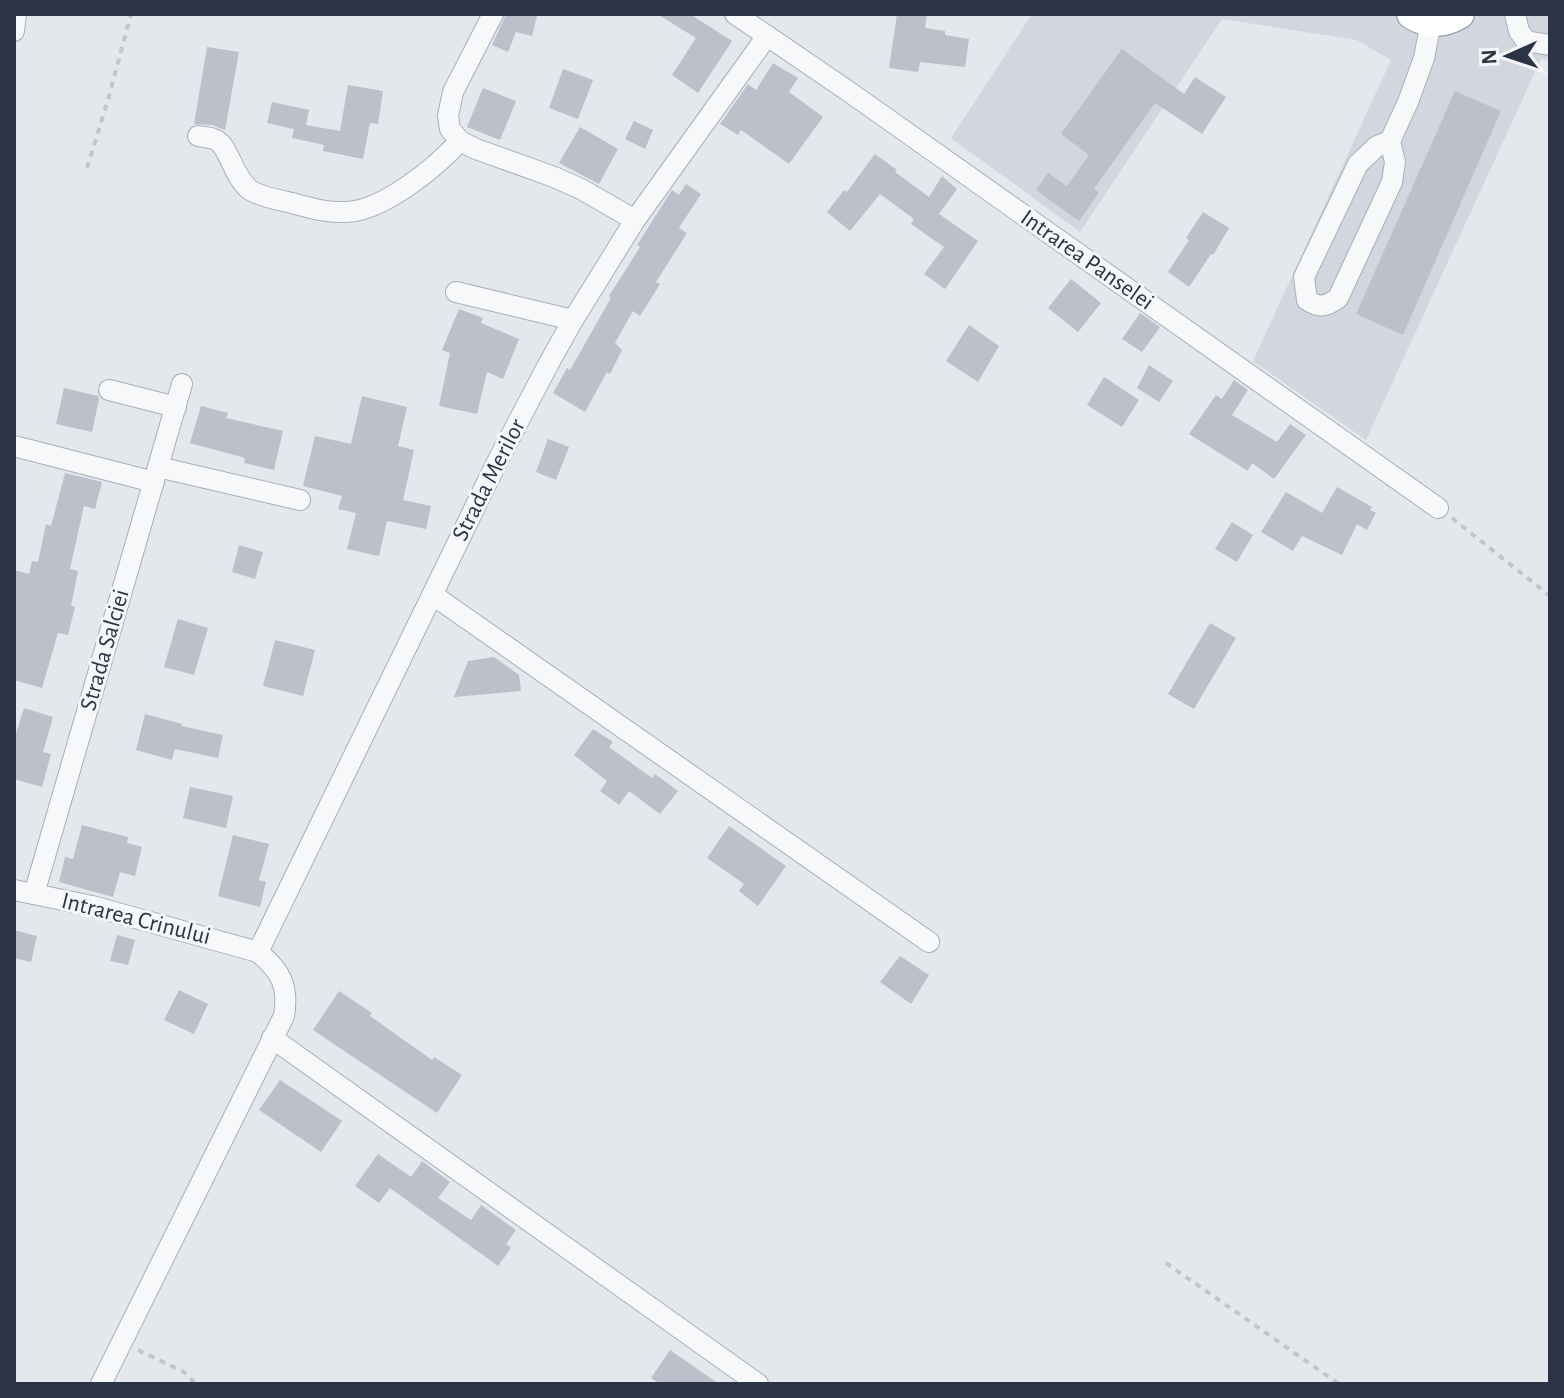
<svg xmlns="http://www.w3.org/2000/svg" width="1564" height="1398" font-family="'Alegreya Sans',sans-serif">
	<rect width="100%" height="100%" fill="#e4e7ec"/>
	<path fill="#d2d6de" d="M 1032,14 L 1550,14 L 1550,60 L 1541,59 L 1366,440 L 1253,361 L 1391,60 L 1357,40 L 1222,19 L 1080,232 L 951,138 Z"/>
	<g fill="#bbc0ca">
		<path d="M 506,14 L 537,16 L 532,36 L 516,32 L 508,52 L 492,45 Z"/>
		<path d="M 657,14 L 690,14 L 732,41 L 698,93 L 672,75 L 696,38 Z"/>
		<path d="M 897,14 L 927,14 L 925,28 L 945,31 L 945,35 L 969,39 L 965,67 L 920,62 L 918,72 L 889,68 Z"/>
		<path d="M 207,47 L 239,52 L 225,130 L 212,125 L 194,124 Z"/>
		<path d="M 1122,49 L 1184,94 L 1195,77 L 1226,97 L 1202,134 L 1155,103 L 1094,189 L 1099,193 L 1079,221 L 1036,190 L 1048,173 L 1067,186 L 1089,155 L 1061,134 Z"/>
		<path d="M 773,63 L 798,78 L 789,92 L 823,117 L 789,164 L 741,130 L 738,135 L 720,124 L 748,84 L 756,90 Z"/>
		<path d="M 563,69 L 593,80 L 578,119 L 549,108 Z"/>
		<path d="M 348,85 L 383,91 L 378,124 L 370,123 L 363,159 L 323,151 L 324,145 L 292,138 L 294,129 L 267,123 L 272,102 L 309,110 L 306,125 L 340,131 Z"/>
		<path d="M 483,88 L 516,101 L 500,140 L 467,127 Z"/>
		<path d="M 1455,91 L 1501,111 L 1403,335 L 1356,314 Z"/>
		<path d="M 634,121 L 653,130 L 645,149 L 625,139 Z"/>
		<path d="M 580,127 L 618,149 L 599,184 L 559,163 Z"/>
		<path d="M 875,154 L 897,170 L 895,172 L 929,197 L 942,176 L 957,189 L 939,214 L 978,241 L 945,289 L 924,274 L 944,247 L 911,224 L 914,219 L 880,194 L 850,231 L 827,212 L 844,190 L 847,192 Z"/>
		<path d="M 686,184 L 701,194 L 679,228 L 687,233 L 656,282 L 660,284 L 640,316 L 633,311 L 615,343 L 622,350 L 610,374 L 607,372 L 585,412 L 553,393 L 567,368 L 570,370 L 611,298 L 609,296 L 640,247 L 637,245 L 663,204 L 672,190 L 679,195 Z"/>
		<path d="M 1203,212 L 1229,228 L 1213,255 L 1211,254 L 1189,287 L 1168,272 L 1189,240 L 1186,238 Z"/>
		<path d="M 1071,279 L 1101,303 L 1078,332 L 1048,308 Z"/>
		<path d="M 459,309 L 483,318 L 481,323 L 519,339 L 503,379 L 487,372 L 477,414 L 439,406 L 450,353 L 442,350 Z"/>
		<path d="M 1140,313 L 1160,327 L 1142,352 L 1122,339 Z"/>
		<path d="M 969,325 L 999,346 L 978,382 L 946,361 Z"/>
		<path d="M 1149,365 L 1173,381 L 1159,402 L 1137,388 Z"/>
		<path d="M 1104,377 L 1139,400 L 1122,427 L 1087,405 Z"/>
		<path d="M 1234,380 L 1248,390 L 1232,415 L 1277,442 L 1290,424 L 1306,435 L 1274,479 L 1252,463 L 1248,471 L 1189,434 L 1216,395 L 1222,399 Z"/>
		<path d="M 64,388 L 98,396 L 99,399 L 92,432 L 56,424 Z"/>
		<path d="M 362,396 L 407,407 L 398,446 L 414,450 L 403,500 L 431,506 L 426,529 L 387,521 L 379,556 L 347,549 L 356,513 L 338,509 L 342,496 L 303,486 L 315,436 L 351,444 Z"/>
		<path d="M 201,406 L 228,413 L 226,418 L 283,431 L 274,470 L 244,463 L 245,458 L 190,443 Z"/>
		<path d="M 548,439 L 569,447 L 556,480 L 536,472 Z"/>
		<path d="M 65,473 L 102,482 L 95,509 L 84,506 L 70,569 L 78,571 L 71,606 L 75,607 L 68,635 L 58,633 L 42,688 L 14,680 L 14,570 L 29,574 L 32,561 L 38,562 L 46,524 L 51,526 Z"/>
		<path d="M 1337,487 L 1372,507 L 1370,510 L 1376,513 L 1367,530 L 1357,524 L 1342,555 L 1302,536 L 1293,551 L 1261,532 L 1286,492 L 1322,513 Z"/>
		<path d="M 1232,522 L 1253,535 L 1237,562 L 1215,549 Z"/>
		<path d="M 239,545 L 263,552 L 255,579 L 232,572 Z"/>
		<path d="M 178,619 L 208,628 L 194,675 L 164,667 Z"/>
		<path d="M 1210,623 L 1236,638 L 1194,709 L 1168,694 Z"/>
		<path d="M 275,640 L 315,650 L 303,696 L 263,686 Z"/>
		<path d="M 494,657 L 519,675 L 521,691 L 454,697 L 468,661 Z"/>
		<path d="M 24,708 L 53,717 L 43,752 L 51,754 L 42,787 L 14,779 L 14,740 Z"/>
		<path d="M 145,714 L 182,724 L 181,726 L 223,735 L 218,758 L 175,749 L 172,760 L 136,750 Z"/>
		<path d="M 593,729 L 613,742 L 609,747 L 652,778 L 655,774 L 678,791 L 660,814 L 629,791 L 619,805 L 600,791 L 607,781 L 574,755 Z"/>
		<path d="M 190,787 L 233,796 L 226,828 L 183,818 Z"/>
		<path d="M 82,825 L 128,837 L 127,843 L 142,847 L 135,876 L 120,872 L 113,897 L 59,882 L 65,857 L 73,859 Z"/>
		<path d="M 729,826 L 786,866 L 758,906 L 739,891 L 744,884 L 707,858 Z"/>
		<path d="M 233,835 L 269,844 L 259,880 L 266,882 L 260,907 L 218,896 Z"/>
		<path d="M 14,930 L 37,936 L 31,962 L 14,958 Z"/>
		<path d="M 117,935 L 135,940 L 128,965 L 110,961 Z"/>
		<path d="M 900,956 L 929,975 L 911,1004 L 880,982 Z"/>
		<path d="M 179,990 L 208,1004 L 194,1034 L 164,1020 Z"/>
		<path d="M 339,991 L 372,1013 L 370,1016 L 432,1060 L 434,1057 L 462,1075 L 437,1113 L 313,1030 Z"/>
		<path d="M 280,1080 L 342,1121 L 321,1152 L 259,1110 Z"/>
		<path d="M 378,1154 L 411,1177 L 422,1161 L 450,1182 L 438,1198 L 471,1220 L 481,1205 L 516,1230 L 506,1244 L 511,1248 L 498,1266 L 390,1188 L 379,1203 L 355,1186 Z"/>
		<path d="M 670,1350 L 719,1384 L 660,1384 L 651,1378 Z"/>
	</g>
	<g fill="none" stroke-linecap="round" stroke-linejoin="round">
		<g stroke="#a9aeb7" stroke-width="22">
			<g id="minor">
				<path d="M 493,14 L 453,92 L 448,116 L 450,129 L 460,141 L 476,149 L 554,177 L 581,189 L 635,220"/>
				<path d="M 735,14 L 848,91 L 1438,508"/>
				<path d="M 1515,14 L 1519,31 L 1526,41 L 1550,45"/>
				<path d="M 14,31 L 16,14"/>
				<path d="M 198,136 C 203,137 211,137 216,140 C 229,146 233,177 250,190 C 261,197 279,200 292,203 C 310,208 327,213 346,212 C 383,211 435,168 460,141"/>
				<path d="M 1390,141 L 1377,146 L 1358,164 L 1304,277 L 1307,300 C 1319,308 1326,307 1338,298 L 1392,182 L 1395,162 L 1390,141 L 1408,102 L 1424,58 L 1431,22"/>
				<path d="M 456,292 L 573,320"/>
				<path d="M 109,390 L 176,407"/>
				<path d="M 14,446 L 154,482"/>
				<path d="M 158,467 L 300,500"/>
				<path d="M 433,595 L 929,942"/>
				<path d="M 14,890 L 92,906 L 258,952 C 281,971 289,986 284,1016 L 101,1384"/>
				<path d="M 34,894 L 182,384"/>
				<path d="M 258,952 L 496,464 L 549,363 L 573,320 L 635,220 L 767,36"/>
				<path d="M 272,1038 L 758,1384"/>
			</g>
		</g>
		<g stroke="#8b94a3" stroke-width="32">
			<path id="highway" d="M 1412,14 C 1428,24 1443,23 1459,14"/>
		</g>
		<g stroke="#c2c5cb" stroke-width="4" stroke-dasharray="6 6" stroke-linecap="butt">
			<path d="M 87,168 L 108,100 L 131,14"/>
			<path d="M 1452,518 L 1550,596"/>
			<path d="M 1166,1263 L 1339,1384"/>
			<path d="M 138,1350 L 184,1372 L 196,1384"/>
		</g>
		<use href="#minor" stroke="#f7f8fa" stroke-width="20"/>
		<use href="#highway" stroke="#fff" stroke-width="30"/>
	</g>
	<g text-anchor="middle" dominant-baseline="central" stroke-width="6" stroke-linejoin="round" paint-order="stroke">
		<g font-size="24" fill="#2b3445" stroke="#f4f6f9">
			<text transform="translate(1087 260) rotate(35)">Intrarea Panselei</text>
			<text transform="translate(489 480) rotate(-63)">Strada Merilor</text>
			<text transform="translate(105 650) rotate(-74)">Strada Salciei</text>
			<text transform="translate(136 919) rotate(14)">Intrarea Crinului</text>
		</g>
	</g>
	<rect width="1564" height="1398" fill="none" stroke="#2b3445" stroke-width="32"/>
	<g transform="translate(1508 56) rotate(267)" stroke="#f4f6f9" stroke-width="6" paint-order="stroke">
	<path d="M0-6L14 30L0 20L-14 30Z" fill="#2b3445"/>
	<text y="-12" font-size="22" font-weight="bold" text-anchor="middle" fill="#2b3445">N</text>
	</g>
</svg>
